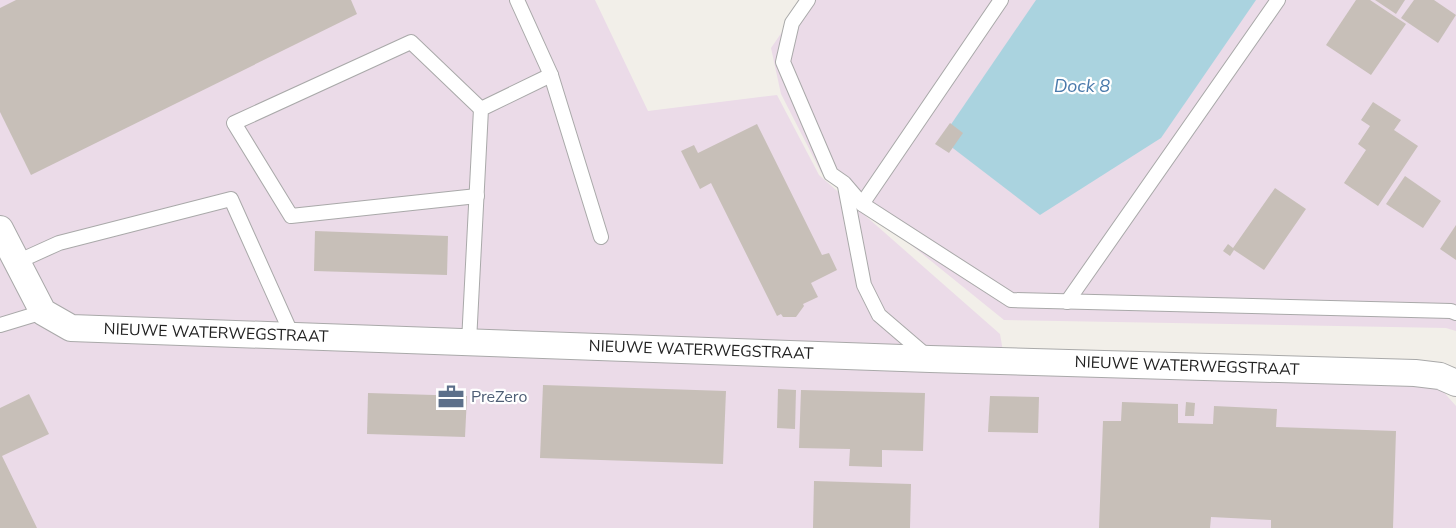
<svg xmlns="http://www.w3.org/2000/svg" width="1456" height="528" font-family="'Nunito Sans',sans-serif">
	<rect width="100%" height="100%" fill="#f2efe9"/>
	<g fill="#ebdbe8">
		<path d="M 0,0 L 595,0 L 648,111 L 777,95 L 819,175 L 1000,334 L 1006,369 L 1426,372 L 1456,406 L 1456,528 L 0,528 Z"/>
		<path d="M 804,0 L 1456,0 L 1456,331 L 1446,328 L 1004,320 L 821,172 L 781,94 L 771,48 Z"/>
	</g>
	<path fill="#aad3df" d="M 1036,0 L 1256,0 L 1161,138 L 1040,215 L 941,139 Z"/>
	<g fill="#c7bfb8">
		<path d="M 16,0 L 351,0 L 357,14 L 31,175 L 0,112 L 0,8 Z"/>
		<path d="M 1356,0 L 1370,0 L 1406,24 L 1371,75 L 1326,45 Z"/>
		<path d="M 1375,0 L 1405,0 L 1396,14 Z"/>
		<path d="M 1414,0 L 1434,0 L 1456,15 L 1438,43 L 1401,18 Z"/>
		<path d="M 1373,102 L 1401,120 L 1394,130 L 1418,146 L 1378,206 L 1344,183 L 1366,150 L 1358,144 L 1370,126 L 1361,120 Z"/>
		<path d="M 950,123 L 963,133 L 949,153 L 935,144 Z"/>
		<path d="M 757,124 L 822,255 L 829,253 L 837,270 L 811,283 L 818,297 L 803,304 L 804,306 L 796,317 L 783,317 L 781,314 L 777,316 L 711,183 L 700,189 L 681,151 L 694,145 L 698,153 Z"/>
		<path d="M 1405,176 L 1441,201 L 1423,228 L 1386,204 Z"/>
		<path d="M 1275,188 L 1306,209 L 1264,270 L 1234,250 L 1230,256 L 1223,251 L 1228,244 L 1233,248 Z"/>
		<path d="M 1456,225 L 1456,260 L 1440,249 Z"/>
		<path d="M 315,231 L 448,236 L 447,275 L 314,271 Z"/>
		<path d="M 543,385 L 726,391 L 723,464 L 540,458 Z"/>
		<path d="M 778,389 L 796,390 L 795,429 L 777,428 Z"/>
		<path d="M 801,390 L 925,393 L 923,451 L 882,450 L 882,467 L 849,466 L 850,449 L 799,448 Z"/>
		<path d="M 368,393 L 467,396 L 465,437 L 367,434 Z"/>
		<path d="M 29,394 L 49,434 L 2,456 L 37,528 L 0,528 L 0,408 Z"/>
		<path d="M 990,396 L 1039,397 L 1038,433 L 988,432 Z"/>
		<path d="M 1122,402 L 1178,404 L 1178,423 L 1213,424 L 1214,406 L 1277,409 L 1276,427 L 1396,431 L 1393,528 L 1271,528 L 1271,520 L 1211,517 L 1210,528 L 1099,528 L 1103,421 L 1121,421 Z"/>
		<path d="M 1186,402 L 1195,403 L 1194,416 L 1185,416 Z"/>
		<path d="M 814,481 L 911,484 L 910,528 L 813,528 Z"/>
	</g>
	<g fill="none" stroke-linecap="round" stroke-linejoin="round">
		<g stroke="#a9a9a9" stroke-width="16">
			<g id="service">
				<path d="M 517,0 L 551,75 L 601,237"/>
				<path d="M 808,0 L 792,23 L 783,62 L 831,174 L 844,183 L 862,204 L 1011,300 L 1451,311 L 1456,313"/>
				<path d="M 845,186 L 864,285 L 879,315 L 928,357"/>
				<path d="M 477,196 L 291,216 L 234,123 L 411,42 L 481,109"/>
				<path d="M 862,204 L 1001,0"/>
				<path d="M 17,262 L 59,243 L 231,199 L 292,335"/>
				<path d="M 1067,302 L 1278,0"/>
				<path d="M 0,325 L 43,312"/>
				<path d="M 469,342 L 481,109 L 551,75"/>
			</g>
		</g>
		<g stroke="#a9a9a9" stroke-width="28">
			<path id="minor" d="M 0,229 L 43,312 L 71,328 L 930,359 L 1415,373 L 1440,376 L 1456,383"/>
		</g>
		<use href="#service" stroke="#fff" stroke-width="14"/>
		<use href="#minor" stroke="#fff" stroke-width="26"/>
	</g>
	<defs>
		<g id="office-bare" transform="scale(2.07)"><path d="M-6-3h4V-5.5h4V-3h4V5H-6ZM-1-4.5V-3h2v-1.5ZM-6 0V1H6V0Z" fill="#5c6f8a" stroke="#fff" stroke-width="2.5" paint-order="stroke"/></g>
	</defs>
	<g fill-rule="evenodd">
		<use href="#office-bare" x="451" y="397"/>
	</g>
	<g text-anchor="middle" dominant-baseline="central" stroke-width="4.5" stroke-linejoin="round" paint-order="stroke">
		<g font-size="16" fill="#222" stroke="#fff">
			<text transform="translate(216 333) rotate(2)">NIEUWE WATERWEGSTRAAT</text>
			<text transform="translate(701 350) rotate(2)">NIEUWE WATERWEGSTRAAT</text>
			<text transform="translate(1187 366) rotate(2)">NIEUWE WATERWEGSTRAAT</text>
		</g>
		<g font-size="16" fill="#4e5e75" stroke="#fff" text-anchor="start">
			<text x="471" y="397">PreZero</text>
		</g>
		<g font-size="18" font-style="italic" fill="#4a7aab" stroke="#fff">
			<text x="1082" y="86">Dock 8</text>
		</g>
	</g>
</svg>
